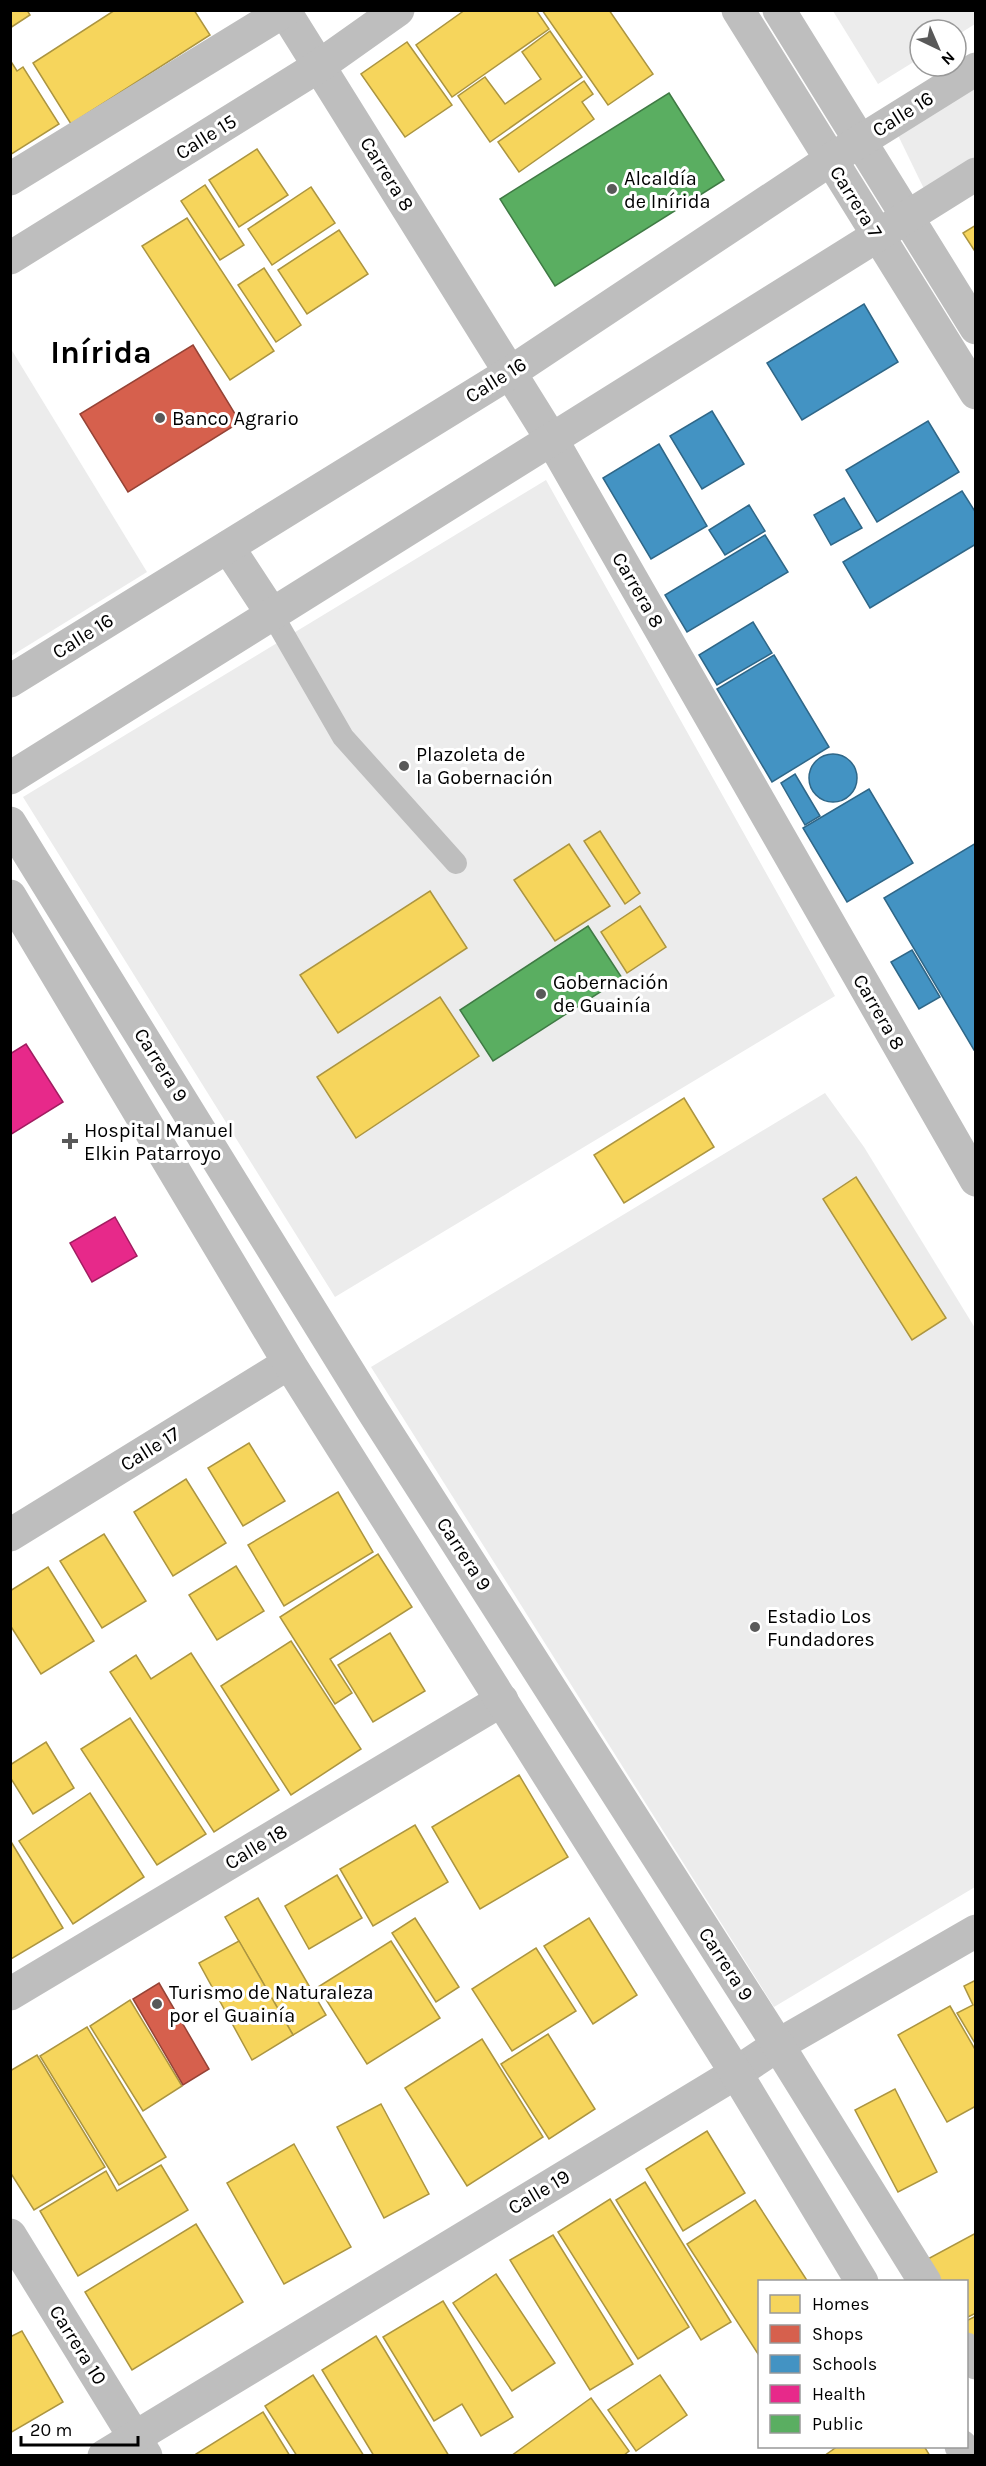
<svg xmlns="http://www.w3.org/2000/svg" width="986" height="2466" font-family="Karla,sans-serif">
	<rect width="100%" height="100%" fill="#fff"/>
	<g fill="#ececec" fill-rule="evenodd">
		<path d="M 833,11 L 975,11 L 975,24 L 956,36 L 956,30 L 920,30 L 920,58 L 878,84 Z"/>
		<path d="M 975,77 L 975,165 L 927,195 L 894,127 Z"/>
		<path d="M 11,349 L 147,572 L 11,656 L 10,656 Z"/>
		<path d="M 546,480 L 835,996 L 335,1297 L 23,797 ZM 589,927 L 621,978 L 492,1061 L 460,1010 Z"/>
		<path d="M 825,1093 L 864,1147 L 975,1328 L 975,1887 L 774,2007 L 371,1367 Z"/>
	</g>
	<g fill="#f6d55c" stroke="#ac9540" stroke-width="1.5">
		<path d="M 10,10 L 27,10 L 30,15 L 10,28 Z"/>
		<path d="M 115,10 L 194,10 L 210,35 L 71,124 L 33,63 Z"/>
		<path d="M 465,10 L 536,10 L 549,29 L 452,97 L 416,45 Z"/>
		<path d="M 542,10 L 609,10 L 653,74 L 608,105 Z"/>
		<path d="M 550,31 L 582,77 L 490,142 L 458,96 L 485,77 L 505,104 L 541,79 L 522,52 Z"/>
		<path d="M 407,42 L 452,105 L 405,137 L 361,74 Z"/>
		<path d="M 10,60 L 17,71 L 23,67 L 59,124 L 10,155 Z"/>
		<path d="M 584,81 L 593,94 L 582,102 L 594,119 L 519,172 L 498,142 Z"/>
		<path d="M 257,149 L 288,195 L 239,227 L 209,180 Z"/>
		<path d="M 205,185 L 244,245 L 220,260 L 181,201 Z"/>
		<path d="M 311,187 L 335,223 L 272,265 L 248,229 Z"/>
		<path d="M 187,218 L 274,351 L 230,380 L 142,246 Z"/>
		<path d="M 976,225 L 976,253 L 963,233 Z"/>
		<path d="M 339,230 L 368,274 L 307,314 L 278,270 Z"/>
		<path d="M 264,268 L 301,325 L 276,342 L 238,285 Z"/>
		<path d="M 600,831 L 640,893 L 625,904 L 584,841 Z"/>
		<path d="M 569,844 L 610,906 L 555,941 L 514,880 Z"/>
		<path d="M 430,891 L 467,948 L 338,1033 L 300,975 Z"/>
		<path d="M 640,906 L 666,947 L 627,973 L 601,932 Z"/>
		<path d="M 440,997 L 479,1056 L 356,1138 L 317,1077 Z"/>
		<path d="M 684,1098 L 714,1147 L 624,1203 L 594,1155 Z"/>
		<path d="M 856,1177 L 946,1318 L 912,1340 L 823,1199 Z"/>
		<path d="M 249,1443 L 285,1501 L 243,1526 L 208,1468 Z"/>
		<path d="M 186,1479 L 226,1543 L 173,1576 L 134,1512 Z"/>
		<path d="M 338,1492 L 373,1552 L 284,1606 L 248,1545 Z"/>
		<path d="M 104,1534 L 146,1601 L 102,1628 L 60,1561 Z"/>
		<path d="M 378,1554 L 412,1607 L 330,1659 L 352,1693 L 335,1704 L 280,1617 Z"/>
		<path d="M 236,1566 L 264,1611 L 217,1640 L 189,1595 Z"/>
		<path d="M 48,1567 L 94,1641 L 41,1674 L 10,1625 L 10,1591 Z"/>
		<path d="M 390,1633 L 425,1691 L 373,1722 L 338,1665 Z"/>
		<path d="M 291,1641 L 361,1749 L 291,1795 L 221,1686 Z"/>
		<path d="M 191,1653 L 279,1790 L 214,1832 L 110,1672 L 136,1655 L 151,1679 Z"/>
		<path d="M 130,1718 L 206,1834 L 157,1865 L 81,1749 Z"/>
		<path d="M 46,1742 L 74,1788 L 33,1814 L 10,1777 L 10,1765 Z"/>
		<path d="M 519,1775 L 568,1857 L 480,1909 L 432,1827 Z"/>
		<path d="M 90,1793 L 144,1877 L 73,1924 L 19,1841 Z"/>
		<path d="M 415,1825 L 448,1882 L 373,1926 L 340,1869 Z"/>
		<path d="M 10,1840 L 63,1928 L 11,1959 L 10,1957 Z"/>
		<path d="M 337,1875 L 362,1918 L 309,1949 L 285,1906 Z"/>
		<path d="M 258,1898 L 326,2015 L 293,2035 L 225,1917 Z"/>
		<path d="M 415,1918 L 459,1987 L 436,2002 L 392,1933 Z"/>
		<path d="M 589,1918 L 637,1995 L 593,2024 L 544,1946 Z"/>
		<path d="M 239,1941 L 293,2035 L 252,2060 L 199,1963 Z"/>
		<path d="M 391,1941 L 440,2018 L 367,2064 L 318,1987 Z"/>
		<path d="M 536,1948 L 576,2011 L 512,2051 L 472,1989 Z"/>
		<path d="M 976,1980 L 976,2045 L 957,2013 L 973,2005 L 964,1986 Z"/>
		<path d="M 130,2000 L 182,2086 L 143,2111 L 90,2026 Z"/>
		<path d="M 950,2006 L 976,2051 L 976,2106 L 947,2122 L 898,2035 Z"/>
		<path d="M 87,2027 L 166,2157 L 119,2185 L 40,2056 Z"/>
		<path d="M 548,2034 L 595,2109 L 549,2139 L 501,2064 Z"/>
		<path d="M 482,2039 L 543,2137 L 467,2186 L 405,2088 Z"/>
		<path d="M 37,2055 L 105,2167 L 34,2210 L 10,2172 L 10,2071 Z"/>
		<path d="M 895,2089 L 937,2172 L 898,2192 L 855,2110 Z"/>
		<path d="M 381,2104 L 429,2194 L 384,2218 L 337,2127 Z"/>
		<path d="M 707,2131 L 745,2193 L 683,2231 L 646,2169 Z"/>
		<path d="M 294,2144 L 351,2247 L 284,2284 L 227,2183 Z"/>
		<path d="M 161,2165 L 188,2210 L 78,2276 L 40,2211 L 106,2171 L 117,2191 Z"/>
		<path d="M 645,2182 L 731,2322 L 701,2340 L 616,2200 Z"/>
		<path d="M 610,2199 L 689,2327 L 638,2359 L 558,2232 Z"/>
		<path d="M 755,2200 L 808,2282 L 760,2282 L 760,2357 L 687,2244 Z"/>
		<path d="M 196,2224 L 243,2302 L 132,2370 L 85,2292 Z"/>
		<path d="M 976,2233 L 976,2313 L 966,2318 L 966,2282 L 936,2282 L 924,2261 Z"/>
		<path d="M 553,2235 L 633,2364 L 590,2390 L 510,2260 Z"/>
		<path d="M 496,2274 L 555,2363 L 512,2391 L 453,2303 Z"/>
		<path d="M 443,2301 L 513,2417 L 481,2436 L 462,2404 L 434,2421 L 383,2337 Z"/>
		<path d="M 976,2316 L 976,2353 L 966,2336 L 966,2321 Z"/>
		<path d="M 22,2331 L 63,2402 L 10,2433 L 10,2337 Z"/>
		<path d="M 376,2336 L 449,2456 L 374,2456 L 322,2370 Z"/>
		<path d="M 313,2375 L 364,2456 L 297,2456 L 265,2406 Z"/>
		<path d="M 660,2375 L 687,2415 L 636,2451 L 608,2410 Z"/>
		<path d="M 591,2398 L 629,2451 L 623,2456 L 511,2456 Z"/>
		<path d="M 263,2412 L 290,2456 L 197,2456 L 196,2454 Z"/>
		<path d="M 838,2446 L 924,2446 L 930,2456 L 824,2456 Z"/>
	</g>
	<g fill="#d6604d" stroke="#964336" stroke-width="1.5">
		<path d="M 193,345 L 240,422 L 128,492 L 80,414 Z"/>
		<path d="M 159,1983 L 209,2069 L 183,2085 L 133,1999 Z"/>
	</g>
	<g fill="#4393c3" stroke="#2f6788" stroke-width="1.5">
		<path d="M 864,304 L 898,362 L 802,420 L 767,363 Z"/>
		<path d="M 712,411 L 744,464 L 702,489 L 670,436 Z"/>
		<path d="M 928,421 L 959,472 L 877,522 L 846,470 Z"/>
		<path d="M 659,444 L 707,526 L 651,559 L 603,478 Z"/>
		<path d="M 962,491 L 976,513 L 976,544 L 870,608 L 843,562 Z"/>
		<path d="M 844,498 L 862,528 L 831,545 L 814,515 Z"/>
		<path d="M 749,505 L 765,531 L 725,555 L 709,530 Z"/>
		<path d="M 765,535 L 788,572 L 687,632 L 665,595 Z"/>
		<path d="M 753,622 L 772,653 L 717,685 L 699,655 Z"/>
		<path d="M 774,655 L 829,747 L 772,782 L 717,689 Z"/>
		<circle cx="833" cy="778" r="24"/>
		<path d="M 795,774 L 820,816 L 805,825 L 781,783 Z"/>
		<path d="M 869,789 L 913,863 L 847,902 L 803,828 Z"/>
		<path d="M 976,843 L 976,1049 L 974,1050 L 884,898 Z"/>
		<path d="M 912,950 L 940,997 L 919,1009 L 891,962 Z"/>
	</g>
	<g fill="#e7298a" stroke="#a21d61" stroke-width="1.5">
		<path d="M 26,1044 L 63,1102 L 10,1135 L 10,1054 Z"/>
		<path d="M 115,1217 L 137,1256 L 92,1282 L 70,1243 Z"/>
	</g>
	<g fill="#5aae61" stroke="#3f7a44" stroke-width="1.5">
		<path d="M 669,93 L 724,180 L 555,286 L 500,199 Z"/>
		<path d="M 588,926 L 622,978 L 493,1061 L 460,1010 Z"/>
	</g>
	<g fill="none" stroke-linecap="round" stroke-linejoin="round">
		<path stroke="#bebebe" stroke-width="22" d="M 272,614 L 343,737 L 456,863"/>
		<g stroke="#bebebe" stroke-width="33">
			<path d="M 284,10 L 552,440 L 976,1180"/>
			<path d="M 738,10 L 976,393"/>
			<path d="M 779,10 L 976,328"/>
			<path d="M 228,547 L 272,614"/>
			<path d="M 10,1535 L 289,1363"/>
			<path d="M 10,1994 L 502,1700"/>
			<path d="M 10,2235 L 146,2456"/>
			<path d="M 104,2456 L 736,2073 L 778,2045 L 976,1931"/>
		</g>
		<g stroke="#bebebe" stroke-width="33">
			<path d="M 10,179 L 286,10"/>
			<path d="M 10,258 L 319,66 L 398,10"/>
			<path d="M 10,681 L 511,372 L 830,160 L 976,69"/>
			<path d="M 10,778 L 976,174"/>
			<path d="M 10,823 L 371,1408 L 778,2045 L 925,2282"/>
			<path d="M 10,896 L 289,1363 L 736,2073 L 862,2282"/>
			<path d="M 966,2349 L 976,2363"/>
			<path d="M 961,2446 L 967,2456"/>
		</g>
	</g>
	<g fill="#595959" stroke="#fff" stroke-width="2">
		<circle cx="612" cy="189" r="6"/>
		<circle cx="160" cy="418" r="6"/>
		<circle cx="404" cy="766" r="6"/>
		<circle cx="541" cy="994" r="6"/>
		<path d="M67 1132h6v6h6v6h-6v6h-6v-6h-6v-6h6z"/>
		<circle cx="755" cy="1627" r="6"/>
		<circle cx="157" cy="2004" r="6"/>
	</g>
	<g text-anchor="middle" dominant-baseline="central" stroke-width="6" stroke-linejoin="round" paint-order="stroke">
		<g font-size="20" fill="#000" stroke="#fff">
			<text transform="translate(903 114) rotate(-32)">Calle 16</text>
			<text transform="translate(206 137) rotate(-32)">Calle 15</text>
			<text transform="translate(387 174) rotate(58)">Carrera 8</text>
			<text transform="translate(856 202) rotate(58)">Carrera 7</text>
			<text transform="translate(496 380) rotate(-32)">Calle 16</text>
			<text transform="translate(638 590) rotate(60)">Carrera 8</text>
			<text transform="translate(83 636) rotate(-32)">Calle 16</text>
			<text transform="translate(879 1012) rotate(60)">Carrera 8</text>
			<text transform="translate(161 1065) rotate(58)">Carrera 9</text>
			<text transform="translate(150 1449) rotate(-32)">Calle 17</text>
			<text transform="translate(464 1554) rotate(57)">Carrera 9</text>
			<text transform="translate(256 1847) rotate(-31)">Calle 18</text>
			<text transform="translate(726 1964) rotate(57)">Carrera 9</text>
			<text transform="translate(539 2192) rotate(-31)">Calle 19</text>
			<text transform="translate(78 2345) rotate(58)">Carrera 10</text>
		</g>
		<g font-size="20" fill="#000" stroke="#fff" text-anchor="start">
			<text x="624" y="178">Alcaldía<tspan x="624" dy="23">de Inírida</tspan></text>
			<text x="172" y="418">Banco Agrario</text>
			<text x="416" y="754">Plazoleta de<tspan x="416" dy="23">la Gobernación</tspan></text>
			<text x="553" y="982">Gobernación<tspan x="553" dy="23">de Guainía</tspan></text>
			<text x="84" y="1130">Hospital Manuel<tspan x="84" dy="23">Elkin Patarroyo</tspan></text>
			<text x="767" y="1616">Estadio Los<tspan x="767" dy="23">Fundadores</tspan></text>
			<text x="169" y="1992">Turismo de Naturaleza<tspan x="169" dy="23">por el Guainía</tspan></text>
		</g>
		<g font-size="32" font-weight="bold" fill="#000" stroke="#fff">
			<text x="101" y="352">Inírida</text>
		</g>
	</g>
	<rect width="986" height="2466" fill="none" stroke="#000000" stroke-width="24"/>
	<rect x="758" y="2280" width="210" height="168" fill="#ffffff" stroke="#999999" stroke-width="1.5"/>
	<rect x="770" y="2295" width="30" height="18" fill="#f6d55c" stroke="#999999" stroke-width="1.5"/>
	<text x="812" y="2310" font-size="18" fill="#000000">Homes</text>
	<rect x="770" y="2325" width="30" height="18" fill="#d6604d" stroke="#999999" stroke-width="1.5"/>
	<text x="812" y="2340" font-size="18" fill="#000000">Shops</text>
	<rect x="770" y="2355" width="30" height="18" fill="#4393c3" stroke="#999999" stroke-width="1.5"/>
	<text x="812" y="2370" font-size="18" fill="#000000">Schools</text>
	<rect x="770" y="2385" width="30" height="18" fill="#e7298a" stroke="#999999" stroke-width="1.5"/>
	<text x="812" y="2400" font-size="18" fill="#000000">Health</text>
	<rect x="770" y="2415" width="30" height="18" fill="#5aae61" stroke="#999999" stroke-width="1.5"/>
	<text x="812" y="2430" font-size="18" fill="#000000">Public</text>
	<g transform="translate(938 48) rotate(136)"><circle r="28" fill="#ffffff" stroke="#999999" stroke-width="1.5"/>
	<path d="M0-4.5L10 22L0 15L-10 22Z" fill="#595959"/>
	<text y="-9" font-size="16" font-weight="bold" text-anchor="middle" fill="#000000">N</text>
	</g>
	<path d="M21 2436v9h117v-9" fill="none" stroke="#000000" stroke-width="3"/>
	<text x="30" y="2436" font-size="18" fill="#000000" stroke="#ffffff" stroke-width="4.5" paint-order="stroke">20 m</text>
</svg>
